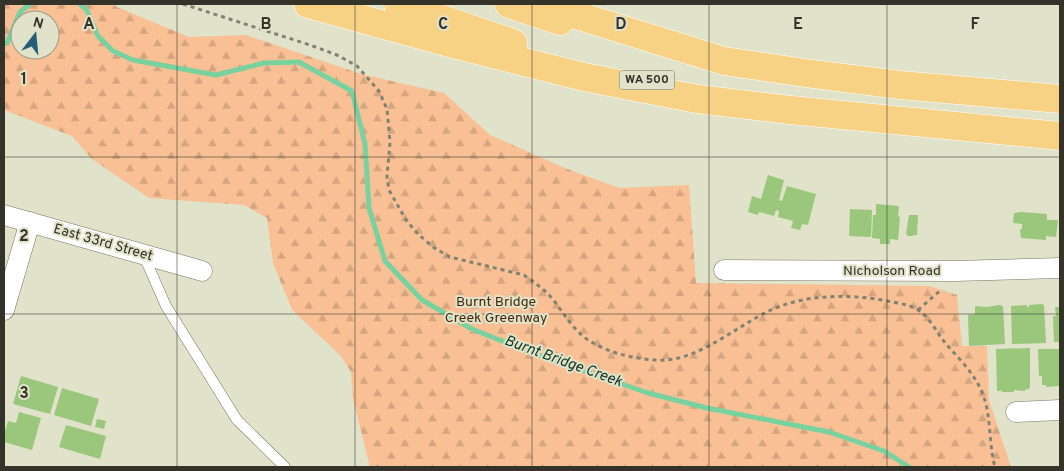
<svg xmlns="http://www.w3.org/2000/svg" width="1064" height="471" font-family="Overpass,sans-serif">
	<defs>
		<pattern id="forest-firs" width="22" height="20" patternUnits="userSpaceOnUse" patternTransform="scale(1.25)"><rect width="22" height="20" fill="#f8c094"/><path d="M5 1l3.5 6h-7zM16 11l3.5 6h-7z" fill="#d5a580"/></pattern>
	</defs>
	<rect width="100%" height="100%" fill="#e1e2ca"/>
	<path fill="url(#forest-firs)" fill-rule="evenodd" d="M 4,4 L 113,4 L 117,7 L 189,37 L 246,35 L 361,74 L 444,93 L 490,135 L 565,168 L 619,188 L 689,185 L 696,283 L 929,286 L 957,295 L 962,346 L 987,346 L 989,400 L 1011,467 L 370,467 L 353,399 L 351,372 L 341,356 L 292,310 L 273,263 L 267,218 L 244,205 L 149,198 L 92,159 L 72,136 L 4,110 ZM 20,20 L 50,20 L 50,50 L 20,50 Z"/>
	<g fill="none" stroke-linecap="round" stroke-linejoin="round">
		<g stroke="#78d2a0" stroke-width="5">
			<path d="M 80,4 L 86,9 L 98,36 L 113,51 L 133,60 L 216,75 L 264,63 L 299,62 L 352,91 L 365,144 L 369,208 L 385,261 L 422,300 L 472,329 L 530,352 L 648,393 L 707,408 L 829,432 L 884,451 L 909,467"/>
			<path d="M 4,44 L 7,43 L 20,12 L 30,4"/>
		</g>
	</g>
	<g fill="#9ac77b">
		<path d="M 768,175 L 784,180 L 779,200 L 782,201 L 787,186 L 816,194 L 808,225 L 802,224 L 800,230 L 791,228 L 793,221 L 778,217 L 779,211 L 776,210 L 774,216 L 759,212 L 758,215 L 748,212 L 752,196 L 761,199 Z"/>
		<path d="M 876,204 L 899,206 L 898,216 L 900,217 L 898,240 L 890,239 L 890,244 L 880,244 L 880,239 L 872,238 L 873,215 L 876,215 Z"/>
		<path d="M 850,209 L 872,210 L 871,237 L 849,236 Z"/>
		<path d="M 1022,212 L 1047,214 L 1047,220 L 1058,220 L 1056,237 L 1046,236 L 1046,240 L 1021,238 L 1020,229 L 1022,229 L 1022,224 L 1013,223 L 1014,213 Z"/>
		<path d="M 909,215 L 918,215 L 917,235 L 913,235 L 913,236 L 908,236 L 906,234 Z"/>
		<path d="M 1041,304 L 1044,305 L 1046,343 L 1012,344 L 1011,306 L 1027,305 L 1027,307 L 1029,307 L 1029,305 Z"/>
		<path d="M 999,305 L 1003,306 L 1005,344 L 969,346 L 968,315 L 975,314 L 975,306 L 987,307 Z"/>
		<path d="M 1055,307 L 1060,307 L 1060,342 L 1054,342 L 1053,316 L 1056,316 Z"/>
		<path d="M 1030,348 L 1030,388 L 1027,390 L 1026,388 L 1025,391 L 1014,390 L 1014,392 L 1002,392 L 1002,389 L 1001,391 L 997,391 L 996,349 Z"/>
		<path d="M 1038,349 L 1060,349 L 1060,387 L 1058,386 L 1046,387 L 1046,385 L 1042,385 L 1042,376 L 1039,376 Z"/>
		<path d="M 21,376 L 58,387 L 50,414 L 13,404 Z"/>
		<path d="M 62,388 L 99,399 L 91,426 L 54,415 Z"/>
		<path d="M 19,412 L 41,418 L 32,450 L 4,442 L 4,435 L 8,421 L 16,423 Z"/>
		<path d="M 97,419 L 106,421 L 104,429 L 95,427 Z"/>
		<path d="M 66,425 L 106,436 L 100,459 L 59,447 Z"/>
	</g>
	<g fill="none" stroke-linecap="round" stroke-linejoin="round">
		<g stroke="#757661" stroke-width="11">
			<path id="service" d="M 144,256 L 166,306 L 237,420 L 285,467"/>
		</g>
		<g stroke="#757661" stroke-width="21">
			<g id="minor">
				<path d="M 4,215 L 202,271"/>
				<path d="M 724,270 L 955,271 L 1060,268"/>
				<path d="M 4,310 L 30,222"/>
				<path d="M 1016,412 L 1060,410"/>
			</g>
		</g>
		<g stroke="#fff" stroke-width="29">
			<g id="motorway">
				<path d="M 308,4 L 453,44 L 584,77 L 697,99 L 790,110 L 1060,136"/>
				<path d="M 398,4 L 513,43"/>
				<path d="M 509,4 L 560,21"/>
				<path d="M 544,4 L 566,12 L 724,61 L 805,73 L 900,85 L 1060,99"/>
			</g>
		</g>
		<g stroke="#828272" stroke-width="3" stroke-dasharray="4 4" stroke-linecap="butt">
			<path d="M 183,4 L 310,45 L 337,55 L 357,66 L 379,91 L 387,109 L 390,142 L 387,177 L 389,190 L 406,220 L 418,234 L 433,247 L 450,257 L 524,275 C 531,280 538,285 545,291 C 559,304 568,324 584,337 C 604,352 630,358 655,360 C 695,364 736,326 771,310 C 808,293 854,294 893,302 C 902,304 911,305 918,310 C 929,317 935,329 942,339 C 955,355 972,370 981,390 C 992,413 988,442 995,467"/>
			<path d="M 918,310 L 942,289"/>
		</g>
		<use href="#service" stroke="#fff" stroke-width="10"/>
		<use href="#minor" stroke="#fff" stroke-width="20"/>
		<use href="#motorway" stroke="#f7d184" stroke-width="28"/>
	</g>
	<path fill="none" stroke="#33332a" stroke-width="1" stroke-opacity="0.55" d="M 177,4 L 177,467M 355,4 L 355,467M 532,4 L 532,467M 709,4 L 709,467M 887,4 L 887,467M 4,157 L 1060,157M 4,314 L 1060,314"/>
	<g text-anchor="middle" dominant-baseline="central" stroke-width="4" stroke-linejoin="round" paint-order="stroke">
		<rect fill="#e1e2ca" stroke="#67685a" stroke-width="1" x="619.5" y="70.5" width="55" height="19" rx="4"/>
		<g font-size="12" font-weight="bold" fill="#33332a">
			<text x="647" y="80">WA 500</text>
		</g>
		<g font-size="14" fill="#33332a" stroke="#e1e2ca">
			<text transform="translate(103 243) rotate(16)">East 33rd Street</text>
			<text x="892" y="271">Nicholson Road</text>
		</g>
		<g font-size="14" fill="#46290f" stroke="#e1e2ca">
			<text x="496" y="302">Burnt Bridge<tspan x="496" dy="16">Creek Greenway</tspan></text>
		</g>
		<g font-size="15" font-style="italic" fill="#0d3521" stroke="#e1e2ca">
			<text transform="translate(563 362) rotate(20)">Burnt Bridge Creek</text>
		</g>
	</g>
	<g font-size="16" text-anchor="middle" font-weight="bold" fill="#33332a" stroke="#e1e2ca" stroke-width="4" stroke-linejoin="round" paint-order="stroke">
		<text x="89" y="29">A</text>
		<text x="266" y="29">B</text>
		<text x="443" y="29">C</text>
		<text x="621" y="29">D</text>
		<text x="798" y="29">E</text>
		<text x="975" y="29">F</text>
		<text x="24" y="84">1</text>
		<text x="24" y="241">2</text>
		<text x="24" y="398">3</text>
	</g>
	<rect width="1064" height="471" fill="none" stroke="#33332a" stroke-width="10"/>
	<g transform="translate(35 35) rotate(16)"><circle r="24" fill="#e1e2ca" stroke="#9b9c8a"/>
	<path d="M0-4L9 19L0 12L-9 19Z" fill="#265e78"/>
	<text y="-8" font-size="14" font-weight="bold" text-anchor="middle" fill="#33332a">N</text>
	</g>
</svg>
